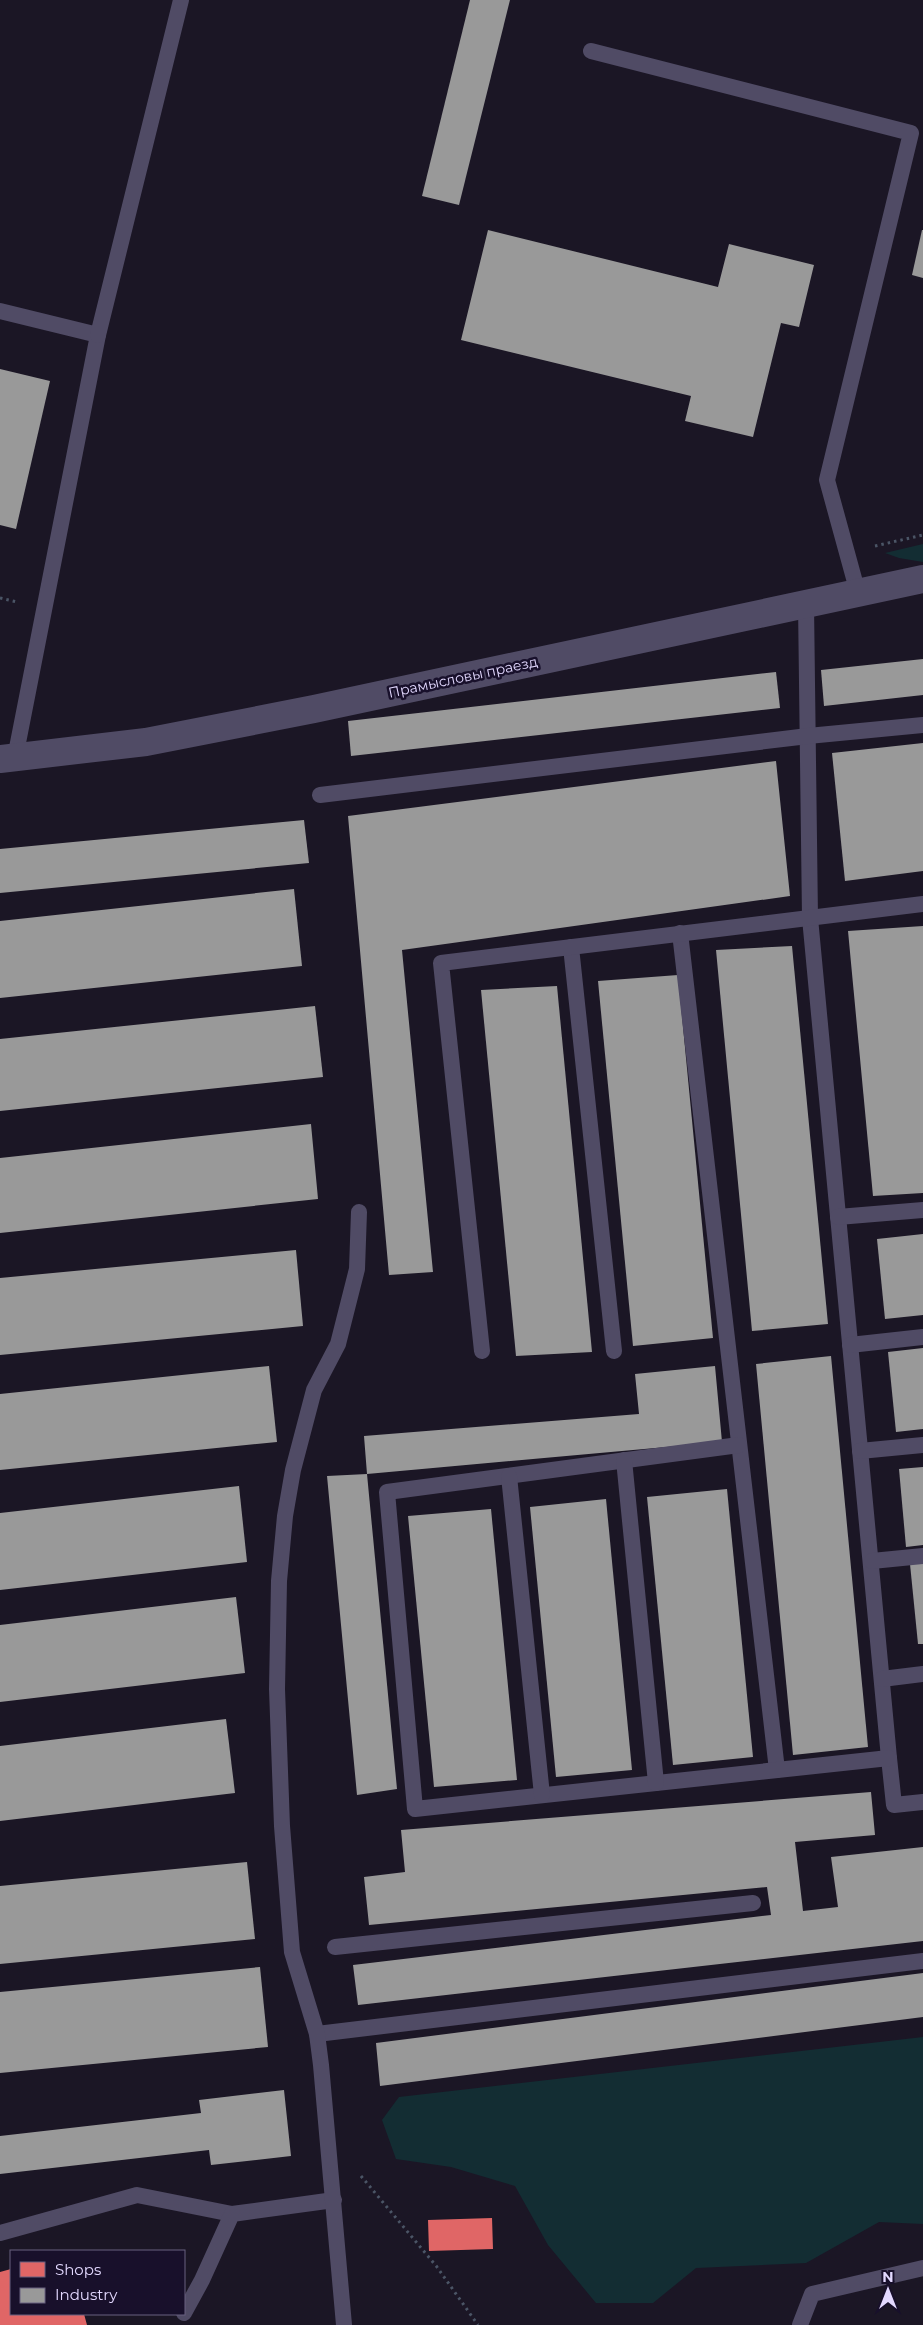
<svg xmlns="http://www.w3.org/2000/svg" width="923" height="2325" font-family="Montserrat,sans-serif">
	<rect width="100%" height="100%" fill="#1b1625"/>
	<g fill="#132d33">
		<path d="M 923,544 L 923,562 L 899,558 L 885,553 Z"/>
		<path d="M 923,2037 L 923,2224 L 879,2222 L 806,2263 L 696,2268 L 653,2303 L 596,2303 L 548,2245 L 515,2186 L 451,2167 L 396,2159 L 382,2120 L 399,2097 Z"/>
	</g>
	<g fill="#e06666">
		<path d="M 492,2218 L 493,2249 L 429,2251 L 428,2220 Z"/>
		<path d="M 11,2269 L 11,2314 L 84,2314 L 87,2325 L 0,2325 L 0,2272 Z"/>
	</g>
	<g fill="#999">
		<path d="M 470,0 L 510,0 L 459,205 L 422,196 Z"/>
		<path d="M 488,230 L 718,287 L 729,244 L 814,265 L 799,327 L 781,323 L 753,437 L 685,421 L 691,396 L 461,340 Z"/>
		<path d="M 922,230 L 923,230 L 923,278 L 912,275 Z"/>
		<path d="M 0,369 L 50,381 L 16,529 L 0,525 Z"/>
		<path d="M 923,659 L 923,695 L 824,706 L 821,670 Z"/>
		<path d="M 776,672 L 780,708 L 351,756 L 348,721 Z"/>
		<path d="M 923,743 L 923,871 L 845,881 L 832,753 Z"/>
		<path d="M 776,761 L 790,896 L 402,950 L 433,1272 L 389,1275 L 348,816 Z"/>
		<path d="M 304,820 L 309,863 L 0,893 L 0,849 Z"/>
		<path d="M 294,889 L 302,966 L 0,998 L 0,921 Z"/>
		<path d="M 923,926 L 923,1193 L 873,1196 L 848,931 Z"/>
		<path d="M 792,946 L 828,1324 L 752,1331 L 716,950 Z"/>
		<path d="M 678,975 L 713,1338 L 633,1346 L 598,981 Z"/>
		<path d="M 557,986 L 592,1352 L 516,1356 L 481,990 Z"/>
		<path d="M 315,1006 L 323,1077 L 0,1111 L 0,1039 Z"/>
		<path d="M 311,1124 L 318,1199 L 0,1233 L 0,1158 Z"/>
		<path d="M 923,1234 L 923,1315 L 885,1319 L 877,1239 Z"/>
		<path d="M 296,1250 L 303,1326 L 0,1355 L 0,1278 Z"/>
		<path d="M 923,1348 L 923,1429 L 896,1432 L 888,1352 Z"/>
		<path d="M 831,1356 L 868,1747 L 793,1755 L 756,1364 Z"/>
		<path d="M 269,1366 L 277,1442 L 0,1470 L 0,1394 Z"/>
		<path d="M 715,1366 L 722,1442 L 367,1474 L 364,1436 L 639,1414 L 635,1374 Z"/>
		<path d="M 923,1467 L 923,1545 L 906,1547 L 899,1469 Z"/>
		<path d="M 367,1474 L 397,1789 L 357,1795 L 327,1476 Z"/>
		<path d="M 239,1486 L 247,1562 L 0,1590 L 0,1513 Z"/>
		<path d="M 727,1489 L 753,1757 L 673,1765 L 647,1497 Z"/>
		<path d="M 606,1499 L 632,1770 L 556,1777 L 530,1507 Z"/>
		<path d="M 491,1509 L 517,1780 L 434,1787 L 408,1516 Z"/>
		<path d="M 923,1563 L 923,1644 L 918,1644 L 910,1564 Z"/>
		<path d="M 236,1597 L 245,1673 L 0,1702 L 0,1625 Z"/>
		<path d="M 226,1719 L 235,1793 L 0,1821 L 0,1746 Z"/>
		<path d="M 871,1792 L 875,1835 L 795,1842 L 803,1911 L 838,1907 L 831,1857 L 923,1847 L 923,1941 L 358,2005 L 353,1965 L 771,1915 L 767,1887 L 369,1925 L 364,1877 L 405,1872 L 401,1830 Z"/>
		<path d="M 247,1862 L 255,1939 L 0,1964 L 0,1886 Z"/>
		<path d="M 260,1967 L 268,2047 L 0,2073 L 0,1992 Z"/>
		<path d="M 923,1973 L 923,2017 L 380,2086 L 376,2043 Z"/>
		<path d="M 284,2090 L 291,2156 L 211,2165 L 209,2150 L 0,2174 L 0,2136 L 201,2113 L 199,2100 Z"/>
	</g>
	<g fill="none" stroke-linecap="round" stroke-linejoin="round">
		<g stroke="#4b5566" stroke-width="3" stroke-dasharray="2.5 4" stroke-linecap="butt">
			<path d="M 875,546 L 923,535"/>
			<path d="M 0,598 L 17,602"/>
			<path d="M 361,2176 L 437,2267 L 478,2325"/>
		</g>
		<g stroke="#504b65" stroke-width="16">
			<path d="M 591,51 L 911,133 L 827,480 L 858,593"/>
			<path d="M 0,311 L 98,335 L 15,758"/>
			<path d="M 98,335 L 181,0"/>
			<path d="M 806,604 L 810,918 L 889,1758 L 894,1805 L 923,1802"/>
			<path d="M 320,795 L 808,736 L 923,725"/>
			<path d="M 680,933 L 777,1770"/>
			<path d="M 571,947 L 614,1351"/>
			<path d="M 838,1217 L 923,1210"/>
			<path d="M 850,1345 L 923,1337"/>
			<path d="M 482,1351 L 441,963 L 923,904"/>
			<path d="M 739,1445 L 387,1492 L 415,1809 L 889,1758"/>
			<path d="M 860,1451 L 923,1445"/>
			<path d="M 624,1460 L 656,1783"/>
			<path d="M 509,1476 L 542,1795"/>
			<path d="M 872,1561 L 923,1556"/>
			<path d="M 882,1679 L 923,1674"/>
			<path d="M 335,1947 L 753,1903"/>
			<path d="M 317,2034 L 923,1961"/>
			<path d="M 0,2233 L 137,2195 L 232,2214"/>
			<path d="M 184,2313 L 202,2280 L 232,2214 L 334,2200"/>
			<path d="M 344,2325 L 321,2065 L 317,2034 L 292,1952 L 282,1826 L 277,1689 L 279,1581 L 285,1516 L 293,1470 L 314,1390 L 338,1344 L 357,1269 L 359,1212"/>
			<path d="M 800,2325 L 812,2294 L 923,2268"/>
		</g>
		<path stroke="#504b65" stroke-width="28" d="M 0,759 L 146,742 L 314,709 L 923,579"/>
	</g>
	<g text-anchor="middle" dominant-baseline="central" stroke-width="5" stroke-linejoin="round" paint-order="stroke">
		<g font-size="14" fill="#e3d9ff" stroke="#18102b">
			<text transform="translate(463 677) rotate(-12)">Прамысловы праезд</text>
		</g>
	</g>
	<rect x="10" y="2250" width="175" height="65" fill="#18102b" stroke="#696080"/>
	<rect x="20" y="2262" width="25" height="15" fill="#e06666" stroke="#696080"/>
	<text x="55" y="2275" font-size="15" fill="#e3d9ff">Shops</text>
	<rect x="20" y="2288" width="25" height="15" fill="#999999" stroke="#696080"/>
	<text x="55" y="2300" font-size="15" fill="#e3d9ff">Industry</text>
	<g transform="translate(888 2290)" stroke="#18102b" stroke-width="4" paint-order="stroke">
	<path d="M0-4L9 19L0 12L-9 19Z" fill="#e3d9ff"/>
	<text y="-8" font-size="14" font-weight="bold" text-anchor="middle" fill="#e3d9ff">N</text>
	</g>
</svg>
